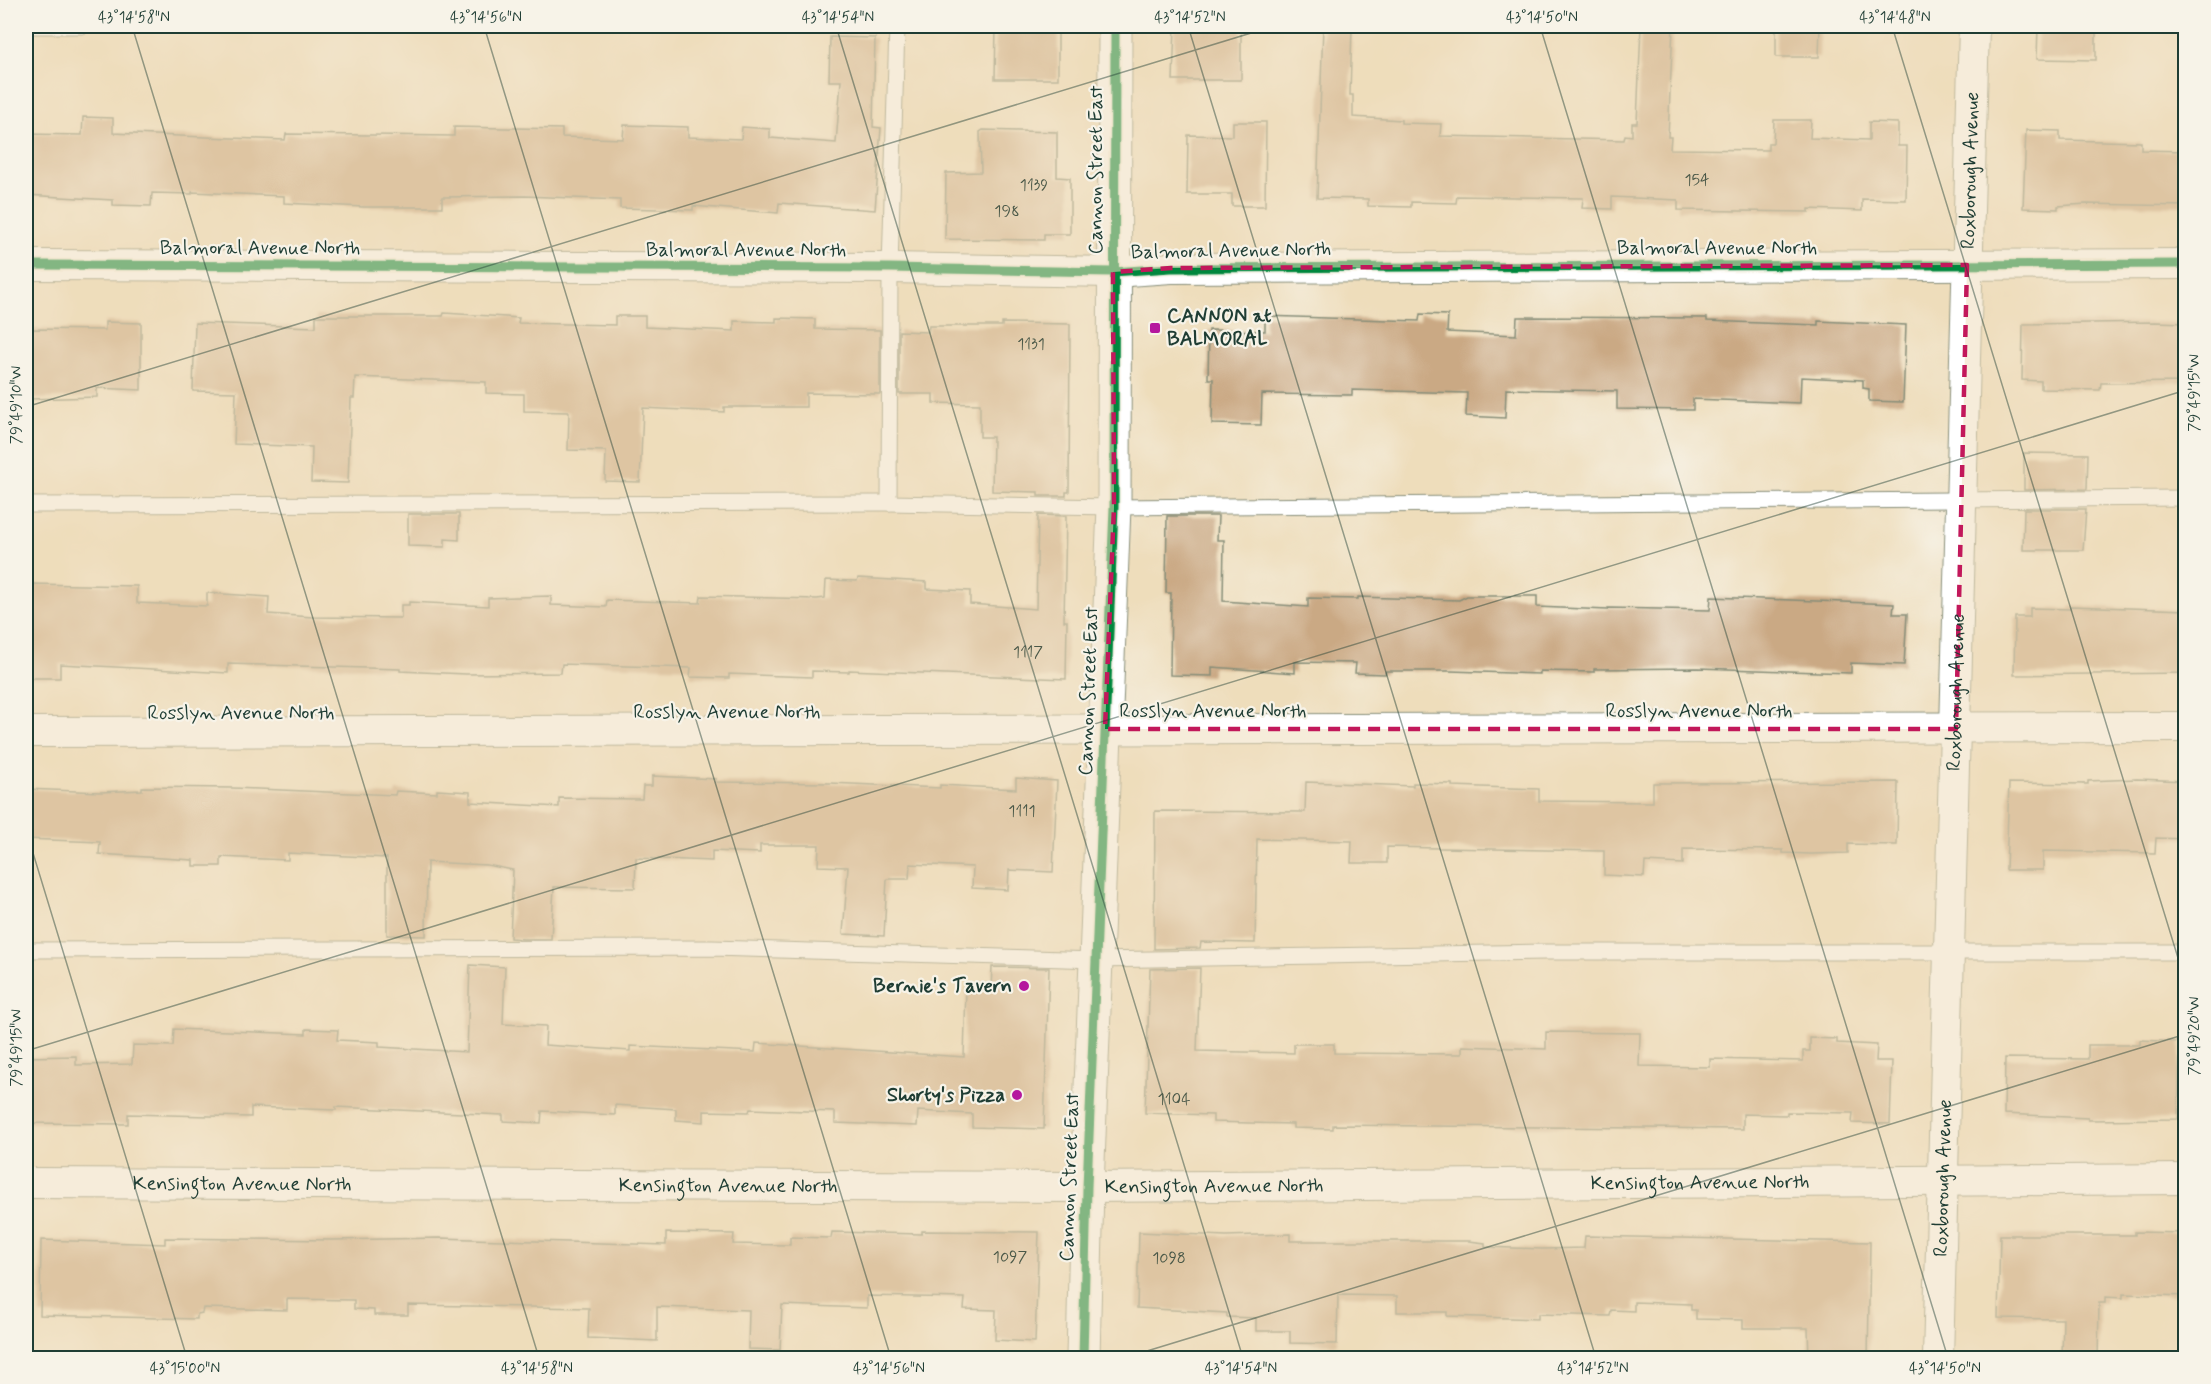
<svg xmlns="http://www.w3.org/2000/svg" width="2211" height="1384" font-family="Mynerve,sans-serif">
	<rect width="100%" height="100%" fill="#f7f3e8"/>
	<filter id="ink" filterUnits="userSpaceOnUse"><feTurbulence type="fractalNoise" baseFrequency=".0167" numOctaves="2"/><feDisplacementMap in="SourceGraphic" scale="12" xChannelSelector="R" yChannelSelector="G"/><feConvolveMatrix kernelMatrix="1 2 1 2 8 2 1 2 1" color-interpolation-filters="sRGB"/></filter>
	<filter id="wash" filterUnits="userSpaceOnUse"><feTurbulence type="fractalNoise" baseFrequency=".008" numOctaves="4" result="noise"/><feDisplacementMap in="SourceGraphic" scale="24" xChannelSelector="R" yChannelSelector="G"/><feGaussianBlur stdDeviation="1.35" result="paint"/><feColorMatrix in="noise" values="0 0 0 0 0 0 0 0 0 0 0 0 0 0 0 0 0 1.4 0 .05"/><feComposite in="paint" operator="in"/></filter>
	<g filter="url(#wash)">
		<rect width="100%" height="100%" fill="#edb"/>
		<g id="blocks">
			<g fill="#caa984">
				<path d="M 996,26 L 1058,26 L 1058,79 L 995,79 Z"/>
				<path d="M 1175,26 L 1241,26 L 1241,80 L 1173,80 Z"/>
				<path d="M 1323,26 L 1352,26 L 1350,95 L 1353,95 L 1353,117 L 1401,120 L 1401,123 L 1441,124 L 1440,136 L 1624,140 L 1625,135 L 1632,136 L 1632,123 L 1637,123 L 1641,26 L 1673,26 L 1668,137 L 1671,137 L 1670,149 L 1768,150 L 1768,143 L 1773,143 L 1774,120 L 1811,120 L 1810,138 L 1869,140 L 1869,122 L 1898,123 L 1898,146 L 1907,146 L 1906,200 L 1862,199 L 1862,211 L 1809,209 L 1809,212 L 1678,210 L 1678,200 L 1612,197 L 1612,209 L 1582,208 L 1583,198 L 1457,196 L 1456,203 L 1411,202 L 1411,207 L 1368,206 L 1368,199 L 1317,198 Z"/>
				<path d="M 1776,26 L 1820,26 L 1819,57 L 1776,57 Z"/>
				<path d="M 2038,26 L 2096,26 L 2096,60 L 2037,59 Z"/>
				<path d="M 830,37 L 875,38 L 873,127 L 881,128 L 875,210 L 779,203 L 778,213 L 693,206 L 693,210 L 658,209 L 620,208 L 620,200 L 525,196 L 442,197 L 442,207 L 364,207 L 284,203 L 284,196 L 192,192 L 192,194 L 152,193 L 151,206 L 113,205 L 113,200 L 26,195 L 26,134 L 82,135 L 83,117 L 113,118 L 113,133 L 154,135 L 285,140 L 286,134 L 454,136 L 454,127 L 562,129 L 562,137 L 623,139 L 624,125 L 688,127 L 688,137 L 741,139 L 742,127 L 770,129 L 770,138 L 836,143 L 841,81 L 829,81 Z"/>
				<path d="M 1233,122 L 1266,122 L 1265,206 L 1232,206 L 1232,194 L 1187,194 L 1188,135 L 1233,136 Z"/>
				<path d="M 983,130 L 1057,132 L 1057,177 L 1070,178 L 1070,234 L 1044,234 L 1044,240 L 945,239 L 946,173 L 981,172 L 980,132 Z"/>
				<path d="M 2026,130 L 2060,131 L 2060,140 L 2141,142 L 2141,150 L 2186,151 L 2186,206 L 2086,204 L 2058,206 L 2058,209 L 2023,208 Z"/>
				<path d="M 444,313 L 519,318 L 518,323 L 615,325 L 615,316 L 645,316 L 645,327 L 734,331 L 734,321 L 776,322 L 776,318 L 815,319 L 815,329 L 880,330 L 880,394 L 806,393 L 806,407 L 724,407 L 724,412 L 643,408 L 640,482 L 605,481 L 606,451 L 568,450 L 569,412 L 524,411 L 524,394 L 486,393 L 486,382 L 355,377 L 354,398 L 351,398 L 348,483 L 311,482 L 312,447 L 234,444 L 236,392 L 193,391 L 195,323 L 316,327 L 316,316 L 443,316 Z"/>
				<path d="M 1420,314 L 1448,315 L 1447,332 L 1516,335 L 1517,317 L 1707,318 L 1707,321 L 1818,325 L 1818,321 L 1906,325 L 1903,402 L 1869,401 L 1869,389 L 1863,388 L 1863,380 L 1801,377 L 1800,403 L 1693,399 L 1693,410 L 1617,409 L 1617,391 L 1506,389 L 1505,418 L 1466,416 L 1467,393 L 1352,390 L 1352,395 L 1262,394 L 1261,425 L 1212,424 L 1213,379 L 1208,379 L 1209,330 L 1265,331 L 1265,316 L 1419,321 Z"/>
				<path d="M 105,322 L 141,323 L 141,390 L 97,388 L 97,397 L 30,399 L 30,329 L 105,330 Z"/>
				<path d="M 2156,322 L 2186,323 L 2186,382 L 2101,383 L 2100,390 L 2041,389 L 2041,381 L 2022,380 L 2023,324 Z"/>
				<path d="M 1002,323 L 1070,324 L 1069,492 L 1066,492 L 1066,496 L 1038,496 L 1038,492 L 992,491 L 993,437 L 980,437 L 980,404 L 933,403 L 933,394 L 899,394 L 899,331 L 928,332 L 929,326 L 1002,326 Z"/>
				<path d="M 2024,453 L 2088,454 L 2087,489 L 2024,490 Z"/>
				<path d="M 2024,509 L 2086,509 L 2083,550 L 2023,550 Z"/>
				<path d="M 408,514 L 459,514 L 459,540 L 445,539 L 445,547 L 408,546 Z"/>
				<path d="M 1038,515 L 1066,516 L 1064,621 L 1067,621 L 1066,679 L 849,670 L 849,672 L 812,671 L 812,677 L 729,674 L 729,678 L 690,677 L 691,668 L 562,664 L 561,673 L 466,674 L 400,671 L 400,669 L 228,664 L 228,673 L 60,664 L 60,678 L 28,678 L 28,584 L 137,586 L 137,603 L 207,606 L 207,593 L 269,597 L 268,614 L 313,617 L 401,618 L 401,605 L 409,605 L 409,602 L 488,606 L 488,598 L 551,596 L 551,605 L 606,607 L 607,600 L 700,603 L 701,596 L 817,599 L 825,598 L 826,580 L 857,581 L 858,578 L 927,582 L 927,589 L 970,591 L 970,604 L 1036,609 Z"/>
				<path d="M 1167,516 L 1218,516 L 1217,540 L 1224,540 L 1223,601 L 1308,607 L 1308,598 L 1358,599 L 1358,597 L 1459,600 L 1467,596 L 1537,596 L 1537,607 L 1608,610 L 1608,608 L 1710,610 L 1711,597 L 1894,604 L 1893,614 L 1907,614 L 1904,665 L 1851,663 L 1851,673 L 1698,668 L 1594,669 L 1594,672 L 1540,671 L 1540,674 L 1450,671 L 1386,671 L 1385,674 L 1355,673 L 1356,663 L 1295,662 L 1295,673 L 1212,667 L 1212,676 L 1170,675 L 1171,593 L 1166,593 Z"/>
				<path d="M 2070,606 L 2186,610 L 2186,673 L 2014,675 L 2015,617 L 2030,617 L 2030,608 L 2070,609 Z"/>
				<path d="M 652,776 L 716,779 L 715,782 L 830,783 L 940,788 L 940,785 L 1016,789 L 1016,778 L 1057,781 L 1053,872 L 1009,870 L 1008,890 L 972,888 L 973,867 L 910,864 L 909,879 L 887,879 L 884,936 L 843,934 L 848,867 L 818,866 L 819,845 L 760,845 L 760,853 L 712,851 L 712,861 L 636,858 L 635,888 L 554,887 L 551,939 L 523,939 L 510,938 L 513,870 L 487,865 L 427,862 L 426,936 L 387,935 L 387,858 L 288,853 L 288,860 L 221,857 L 221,866 L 193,866 L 193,860 L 99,854 L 100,842 L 26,839 L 26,789 L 101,792 L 142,790 L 142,787 L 233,788 L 395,795 L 396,791 L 437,793 L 437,790 L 470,792 L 470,802 L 559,807 L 559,798 L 642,799 L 643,786 L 652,786 Z"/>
				<path d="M 2137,779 L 2186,781 L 2186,839 L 2156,838 L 2155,853 L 2043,851 L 2043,870 L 2006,870 L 2009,783 L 2088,784 L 2088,781 Z"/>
				<path d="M 1306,782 L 1413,786 L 1413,783 L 1452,784 L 1452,786 L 1539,789 L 1539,801 L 1653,802 L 1653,783 L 1898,782 L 1897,845 L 1848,844 L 1848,853 L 1811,854 L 1783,853 L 1783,850 L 1683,849 L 1683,864 L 1645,862 L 1644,877 L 1604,875 L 1604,851 L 1387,847 L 1387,863 L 1351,863 L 1352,841 L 1257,839 L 1255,943 L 1201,942 L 1200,948 L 1154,949 L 1155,811 L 1305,812 Z"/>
				<path d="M 470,965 L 505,967 L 503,1024 L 546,1026 L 545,1045 L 630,1051 L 630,1046 L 755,1052 L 756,1043 L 964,1057 L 966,988 L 991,989 L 992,967 L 1049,968 L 1044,1129 L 972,1127 L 972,1114 L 918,1111 L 917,1126 L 835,1123 L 835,1112 L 750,1109 L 749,1112 L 704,1111 L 704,1122 L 676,1120 L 676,1109 L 615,1105 L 615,1115 L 542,1111 L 541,1123 L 503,1121 L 503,1115 L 336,1107 L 336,1110 L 251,1107 L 251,1117 L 128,1114 L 128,1124 L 26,1123 L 26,1057 L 76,1056 L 76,1065 L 132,1064 L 133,1045 L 173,1046 L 174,1029 L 306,1034 L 306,1029 L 338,1030 L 337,1040 L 379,1042 L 379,1047 L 467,1052 Z"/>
				<path d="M 1200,968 L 1197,1051 L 1294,1053 L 1294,1044 L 1334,1044 L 1334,1053 L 1462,1054 L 1462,1046 L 1546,1049 L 1546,1032 L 1640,1033 L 1639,1066 L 1710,1067 L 1710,1059 L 1803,1061 L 1803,1051 L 1810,1051 L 1810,1038 L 1837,1039 L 1837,1043 L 1877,1045 L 1876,1061 L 1892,1061 L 1890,1124 L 1852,1123 L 1853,1113 L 1787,1112 L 1787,1115 L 1743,1114 L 1743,1129 L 1333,1125 L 1333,1129 L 1293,1128 L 1293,1124 L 1213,1122 L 1213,1115 L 1145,1113 L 1150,969 Z"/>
				<path d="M 2140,1040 L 2180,1042 L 2178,1119 L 2088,1120 L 2088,1118 L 2004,1114 L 2005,1058 L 2088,1059 L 2088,1045 L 2140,1045 Z"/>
				<path d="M 922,1231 L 1039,1232 L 1035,1342 L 995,1340 L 996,1310 L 964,1309 L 965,1298 L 867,1296 L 867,1308 L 782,1305 L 780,1350 L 748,1349 L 749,1310 L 657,1307 L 657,1341 L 588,1338 L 589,1308 L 408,1305 L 408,1315 L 374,1315 L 374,1310 L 354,1309 L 354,1300 L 287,1299 L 287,1310 L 203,1308 L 202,1313 L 197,1314 L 197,1319 L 40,1315 L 41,1240 L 165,1244 L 165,1238 L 331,1240 L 440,1238 L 666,1245 L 666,1233 L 734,1234 L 733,1244 L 790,1245 L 790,1237 L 831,1238 L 832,1232 L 922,1234 Z"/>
				<path d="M 1139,1232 L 1226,1236 L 1290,1234 L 1290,1241 L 1469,1241 L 1485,1243 L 1485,1247 L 1542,1249 L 1584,1248 L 1585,1236 L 1870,1242 L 1868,1359 L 1809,1358 L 1808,1328 L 1743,1328 L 1743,1320 L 1696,1319 L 1696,1310 L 1691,1310 L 1691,1304 L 1634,1302 L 1634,1311 L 1611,1310 L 1610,1316 L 1538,1314 L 1538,1319 L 1447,1316 L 1447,1312 L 1397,1312 L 1397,1296 L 1338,1295 L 1337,1344 L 1290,1343 L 1290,1331 L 1256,1331 L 1256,1318 L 1227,1317 L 1227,1313 L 1137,1308 Z"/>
				<path d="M 2135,1232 L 2186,1233 L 2186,1296 L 2123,1294 L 2123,1298 L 2105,1297 L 2105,1303 L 2099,1303 L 2098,1359 L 2062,1359 L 2063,1319 L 1998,1318 L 2000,1235 L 2135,1235 Z"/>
			</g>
		</g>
	</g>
	<g filter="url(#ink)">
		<use href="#blocks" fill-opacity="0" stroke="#868d78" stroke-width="1.5"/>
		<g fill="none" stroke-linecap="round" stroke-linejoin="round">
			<g stroke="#868d78" stroke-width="17">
				<g id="lane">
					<path d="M 26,26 L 82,26"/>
					<path d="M 889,503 L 890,268 L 897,26"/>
					<path d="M 26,505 L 889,503 L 1114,507 L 2186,498"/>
					<path d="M 26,950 L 712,948 L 1096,960 L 1545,952 L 2186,952"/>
				</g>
			</g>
			<g stroke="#868d78" stroke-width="32">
				<g id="street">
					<path d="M 26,265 L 890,268 L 1113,272 L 1171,268 L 2186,264"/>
					<path d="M 26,732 L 2186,727"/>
					<path id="s1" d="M 26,1183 L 1087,1187 L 2186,1179"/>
					<path id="s2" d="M 1938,1358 L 1974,26"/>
				</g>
			</g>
			<g stroke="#868d78" stroke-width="35">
				<path id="secondary" d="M 1083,1358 L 1087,1187 L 1114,507 L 1115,26"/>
			</g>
			<use href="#lane" stroke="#fff" stroke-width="15"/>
			<use href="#street" stroke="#fff" stroke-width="30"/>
			<use href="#secondary" stroke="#fff" stroke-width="33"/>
			<g stroke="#f7f3e8" stroke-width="13">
				<g id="cycleway">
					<path d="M 26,265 L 890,268 L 1113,272 L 1171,268 L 2186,264"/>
					<path d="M 1083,1358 L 1087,1187 L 1114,507 L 1115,26"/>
				</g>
			</g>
			<use href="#cycleway" stroke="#00873e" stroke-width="9"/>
		</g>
	</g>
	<path d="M0 0H2211V1384H0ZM 1967,265 L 1956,729 L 1105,729 L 1114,507 L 1113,272 L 1171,268 Z" fill="#edb" fill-opacity=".55" fill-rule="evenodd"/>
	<path fill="none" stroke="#c2185b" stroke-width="4.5" stroke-dasharray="12 8" stroke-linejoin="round" d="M 1967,265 L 1956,729 L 1105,729 L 1114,507 L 1113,272 L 1171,268 Z"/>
	<path fill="none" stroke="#1f3d34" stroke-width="1.5" stroke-opacity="0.45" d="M 132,26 L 539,1358M 484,26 L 891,1358M 836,26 L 1243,1358M 1188,26 L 1596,1358M 1540,26 L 1948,1358M 1892,26 L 2186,984M 26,407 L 1274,26M 26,830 L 187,1358M 26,1051 L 2186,390M 1124,1358 L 2186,1034"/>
	<g fill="#b5179e" stroke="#f7f3e8" stroke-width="2">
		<rect x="1149" y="322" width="12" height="12" rx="3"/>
		<circle cx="1024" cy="986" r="6"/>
		<circle cx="1017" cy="1095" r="6"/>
	</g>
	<g text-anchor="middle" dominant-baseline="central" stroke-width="4.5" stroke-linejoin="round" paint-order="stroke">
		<g font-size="16" fill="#4a5848">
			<text x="1697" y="180">154</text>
			<text x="1034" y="185">1139</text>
			<text x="1007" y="211">198</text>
			<text x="1031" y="344">1131</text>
			<text x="1028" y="652">1117</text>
			<text x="1022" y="811">1111</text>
			<text x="1174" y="1099">1104</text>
			<text x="1010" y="1257">1097</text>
			<text x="1169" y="1258">1098</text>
		</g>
		<g font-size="20" fill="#1f3d34" stroke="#f7f3e8">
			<text transform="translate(1096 170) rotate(-90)">Cannon Street East</text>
			<text stroke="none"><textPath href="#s2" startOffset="1188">Roxborough Avenue</textPath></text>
			<text x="260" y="248">Balmoral Avenue North</text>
			<text x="1717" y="248">Balmoral Avenue North</text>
			<text x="746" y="250">Balmoral Avenue North</text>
			<text transform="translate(1231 251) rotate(-1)">Balmoral Avenue North</text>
			<text transform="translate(1089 691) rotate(-88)">Cannon Street East</text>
			<text stroke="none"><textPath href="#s2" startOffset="666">Roxborough Avenue</textPath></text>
			<text x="1213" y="711">Rosslyn Avenue North</text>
			<text x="1699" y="711">Rosslyn Avenue North</text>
			<text x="727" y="712">Rosslyn Avenue North</text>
			<text x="241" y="713">Rosslyn Avenue North</text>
			<text transform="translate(1070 1177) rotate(-88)">Cannon Street East</text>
			<text stroke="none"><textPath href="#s2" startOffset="180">Roxborough Avenue</textPath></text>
			<text stroke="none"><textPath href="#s1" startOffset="1674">Kensington Avenue North</textPath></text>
			<text stroke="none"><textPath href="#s1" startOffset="216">Kensington Avenue North</textPath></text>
			<text stroke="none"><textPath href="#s1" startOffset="702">Kensington Avenue North</textPath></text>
			<text stroke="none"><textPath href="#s1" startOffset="1188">Kensington Avenue North</textPath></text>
		</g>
		<g font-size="20" font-weight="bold" fill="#1f3d34" stroke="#f7f3e8" text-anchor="end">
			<text x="1167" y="316" text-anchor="start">CANNON at<tspan x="1167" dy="23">BALMORAL</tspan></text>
			<text x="1012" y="986">Bernie's Tavern</text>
			<text x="1005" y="1095">Shorty's Pizza</text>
		</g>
	</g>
	<rect width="2211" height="1384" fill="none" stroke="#f7f3e8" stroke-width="66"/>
	<rect x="33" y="33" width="2145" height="1318" fill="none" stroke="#1f3d34" stroke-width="2"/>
	<g font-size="15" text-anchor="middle" fill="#1f3d34">
		<text x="134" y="22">43°14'58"N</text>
		<text x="486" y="22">43°14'56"N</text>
		<text x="838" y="22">43°14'54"N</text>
		<text x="1190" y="22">43°14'52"N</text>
		<text x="1542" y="22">43°14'50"N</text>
		<text x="1895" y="22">43°14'48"N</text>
		<text transform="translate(2194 393) rotate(-90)" y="5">79°49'15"W</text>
		<text transform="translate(16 405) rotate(-90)" y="5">79°49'10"W</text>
		<text transform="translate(2194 1036) rotate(-90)" y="5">79°49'20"W</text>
		<text transform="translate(16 1048) rotate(-90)" y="5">79°49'15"W</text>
		<text x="185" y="1373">43°15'00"N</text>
		<text x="537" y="1373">43°14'58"N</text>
		<text x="889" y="1373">43°14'56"N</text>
		<text x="1241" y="1373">43°14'54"N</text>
		<text x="1593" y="1373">43°14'52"N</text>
		<text x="1945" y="1373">43°14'50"N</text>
	</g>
</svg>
